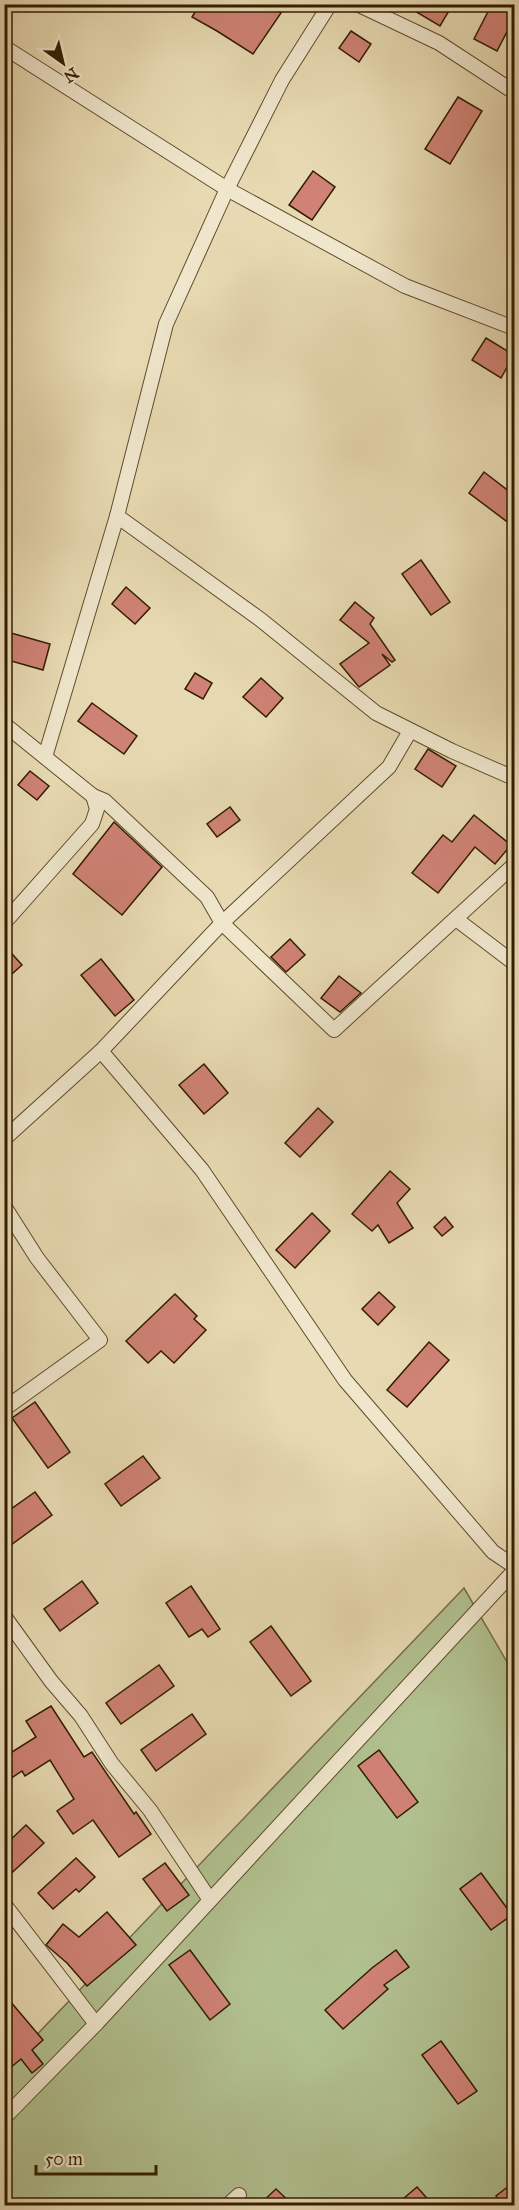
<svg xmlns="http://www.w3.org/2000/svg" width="519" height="2210" font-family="'IM FELL Great Primer',serif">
	<rect width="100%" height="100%" fill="#e7d9b1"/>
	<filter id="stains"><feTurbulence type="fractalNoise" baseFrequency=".00333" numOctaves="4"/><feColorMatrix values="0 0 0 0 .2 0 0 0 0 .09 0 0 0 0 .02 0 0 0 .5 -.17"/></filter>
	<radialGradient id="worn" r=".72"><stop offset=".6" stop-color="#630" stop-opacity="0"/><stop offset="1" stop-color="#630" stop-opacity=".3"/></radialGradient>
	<path fill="#b1c08f" stroke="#726e48" stroke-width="1.5" d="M 464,1588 L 514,1674 L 514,2205 L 5,2205 L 4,2069 Z"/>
	<g fill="#cf8275" stroke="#321c01" stroke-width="1.5">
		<path d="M 200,4 L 268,4 L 281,13 L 253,54 L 217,31 L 192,17 Z"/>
		<path d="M 403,4 L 453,4 L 440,26 Z"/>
		<path d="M 492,4 L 514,4 L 514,18 L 497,51 L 474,39 Z"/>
		<path d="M 351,31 L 371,44 L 359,62 L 339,48 Z"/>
		<path d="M 458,97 L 482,111 L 450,164 L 425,149 Z"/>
		<path d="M 313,171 L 335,187 L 312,220 L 289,205 Z"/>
		<path d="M 486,338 L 514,355 L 501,378 L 472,360 Z"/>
		<path d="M 484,472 L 514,495 L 514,527 L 469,493 Z"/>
		<path d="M 421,560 L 450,602 L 431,615 L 402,574 Z"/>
		<path d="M 126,587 L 150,608 L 135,624 L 112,604 Z"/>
		<path d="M 355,602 L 374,618 L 370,624 L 395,660 L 392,662 L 382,654 L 390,665 L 359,687 L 340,664 L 369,643 L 340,620 Z"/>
		<path d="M 4,631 L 50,644 L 43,670 L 4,659 Z"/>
		<path d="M 195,673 L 212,683 L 203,699 L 185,689 Z"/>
		<path d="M 261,678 L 283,698 L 266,717 L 243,697 Z"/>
		<path d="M 92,703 L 137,736 L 124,754 L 78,721 Z"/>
		<path d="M 428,749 L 456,766 L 442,787 L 415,769 Z"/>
		<path d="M 30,771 L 49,786 L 37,800 L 18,785 Z"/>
		<path d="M 230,807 L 240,820 L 217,837 L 207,824 Z"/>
		<path d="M 474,815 L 511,845 L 495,864 L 475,847 L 438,893 L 412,873 L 443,835 L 452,842 Z"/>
		<path d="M 114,822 L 162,867 L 122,915 L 73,874 Z"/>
		<path d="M 290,939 L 305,955 L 286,972 L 271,957 Z"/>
		<path d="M 4,945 L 22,965 L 4,981 Z"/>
		<path d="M 101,959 L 134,1000 L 115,1016 L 81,975 Z"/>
		<path d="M 339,976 L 361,993 L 340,1012 L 321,998 Z"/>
		<path d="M 204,1064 L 228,1093 L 204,1114 L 179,1085 Z"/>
		<path d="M 318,1108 L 333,1122 L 300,1157 L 285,1143 Z"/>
		<path d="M 390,1171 L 410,1189 L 397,1203 L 413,1228 L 389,1243 L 378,1225 L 372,1231 L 352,1214 Z"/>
		<path d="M 312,1213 L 330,1231 L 295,1268 L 276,1250 Z"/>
		<path d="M 445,1217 L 453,1227 L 442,1236 L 434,1227 Z"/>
		<path d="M 379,1292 L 395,1307 L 378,1325 L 362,1309 Z"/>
		<path d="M 175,1294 L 197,1316 L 194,1319 L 206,1330 L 174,1363 L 161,1351 L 148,1363 L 126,1341 Z"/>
		<path d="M 429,1342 L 449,1360 L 407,1407 L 387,1390 Z"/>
		<path d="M 35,1402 L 70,1452 L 48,1468 L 12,1418 Z"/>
		<path d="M 143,1456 L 160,1478 L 121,1506 L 105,1484 Z"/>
		<path d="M 35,1492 L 52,1515 L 4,1550 L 4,1514 Z"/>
		<path d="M 82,1581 L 98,1603 L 60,1631 L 44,1609 Z"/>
		<path d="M 191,1586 L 220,1629 L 208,1637 L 202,1629 L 189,1637 L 166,1603 Z"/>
		<path d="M 271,1626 L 311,1681 L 291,1696 L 250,1642 Z"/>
		<path d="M 159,1665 L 174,1686 L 121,1724 L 106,1703 Z"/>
		<path d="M 51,1706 L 84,1757 L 92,1752 L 134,1814 L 136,1812 L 151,1834 L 119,1857 L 93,1820 L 73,1834 L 57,1811 L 74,1799 L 50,1760 L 25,1776 L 22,1771 L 4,1783 L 4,1757 L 36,1737 L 26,1721 Z"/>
		<path d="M 192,1714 L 206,1734 L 156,1771 L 141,1750 Z"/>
		<path d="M 379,1750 L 418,1802 L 397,1818 L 358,1766 Z"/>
		<path d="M 26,1825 L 44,1843 L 4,1880 L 4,1846 Z"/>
		<path d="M 76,1858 L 95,1877 L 79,1892 L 76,1889 L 53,1909 L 38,1893 Z"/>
		<path d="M 165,1863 L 189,1895 L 167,1911 L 143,1879 Z"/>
		<path d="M 481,1873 L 512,1915 L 491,1930 L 460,1889 Z"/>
		<path d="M 107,1912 L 136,1945 L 87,1986 L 67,1963 L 46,1945 L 63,1924 L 79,1937 Z"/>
		<path d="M 190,1950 L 230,2004 L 210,2020 L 169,1965 Z"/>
		<path d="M 396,1950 L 409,1967 L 384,1985 L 388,1989 L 343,2029 L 325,2010 L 372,1968 Z"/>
		<path d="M 4,1994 L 43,2040 L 32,2050 L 43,2064 L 32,2073 L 21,2059 L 4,2073 Z"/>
		<path d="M 441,2041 L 477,2091 L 458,2104 L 422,2055 Z"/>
		<path d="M 514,2182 L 514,2205 L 503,2205 L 496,2196 Z"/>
		<path d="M 417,2187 L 433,2205 L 396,2205 Z"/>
		<path d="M 276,2189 L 293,2205 L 259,2205 Z"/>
	</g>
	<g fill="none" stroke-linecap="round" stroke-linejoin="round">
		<g stroke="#5f4b2d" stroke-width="16">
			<g id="street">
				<path d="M 357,4 L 439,43 L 514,92"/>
				<path d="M 4,47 L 227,189 L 405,286 L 514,328"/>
				<path d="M 117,516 L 261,620 L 376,713 L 452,751 L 514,778"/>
				<path d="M 4,724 L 93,796 L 97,809 L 92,824 L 4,923"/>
				<path d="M 45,757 L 117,516 L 166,324 L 227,189 L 282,80 L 330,4"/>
				<path d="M 93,796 L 105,801 L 207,897 L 222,923 L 334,1030 L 514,865"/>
				<path d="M 456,919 L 514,963"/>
				<path d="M 101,1051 L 202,1170 L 345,1380 L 493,1552 L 514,1566"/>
				<path d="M 4,1139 L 101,1051 L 222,923 L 389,767 L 410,731"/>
				<path d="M 4,1206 L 37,1258 L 100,1340 L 4,1409"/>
				<path d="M 4,1616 L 51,1681 L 81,1716 L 112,1764 L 150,1810 L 210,1900"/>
				<path d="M 4,1904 L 96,2024"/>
				<path d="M 4,2118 L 96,2024 L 514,1571"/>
				<path d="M 227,2206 L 239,2195"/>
			</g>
		</g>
		<use href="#street" stroke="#efe6cc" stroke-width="14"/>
	</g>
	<rect width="519" height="2210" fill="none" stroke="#e7d9b1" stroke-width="24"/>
	<rect x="6" y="6" width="507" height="2198" fill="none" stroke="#321c01" stroke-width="3"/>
	<rect x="12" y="12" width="495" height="2186" fill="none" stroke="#321c01" stroke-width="1.5"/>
	<g transform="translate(63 63) rotate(146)" stroke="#efe6cc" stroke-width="4.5" paint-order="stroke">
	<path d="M0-4.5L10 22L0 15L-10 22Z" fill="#321c01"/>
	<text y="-9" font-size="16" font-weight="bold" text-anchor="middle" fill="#321c01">N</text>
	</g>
	<path d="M36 2165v9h120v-9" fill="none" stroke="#321c01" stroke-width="3"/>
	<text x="45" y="2165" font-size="18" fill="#321c01" stroke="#efe6cc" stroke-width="4.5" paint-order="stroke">50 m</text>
	<rect width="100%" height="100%" filter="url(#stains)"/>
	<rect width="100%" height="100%" fill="url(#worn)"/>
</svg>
